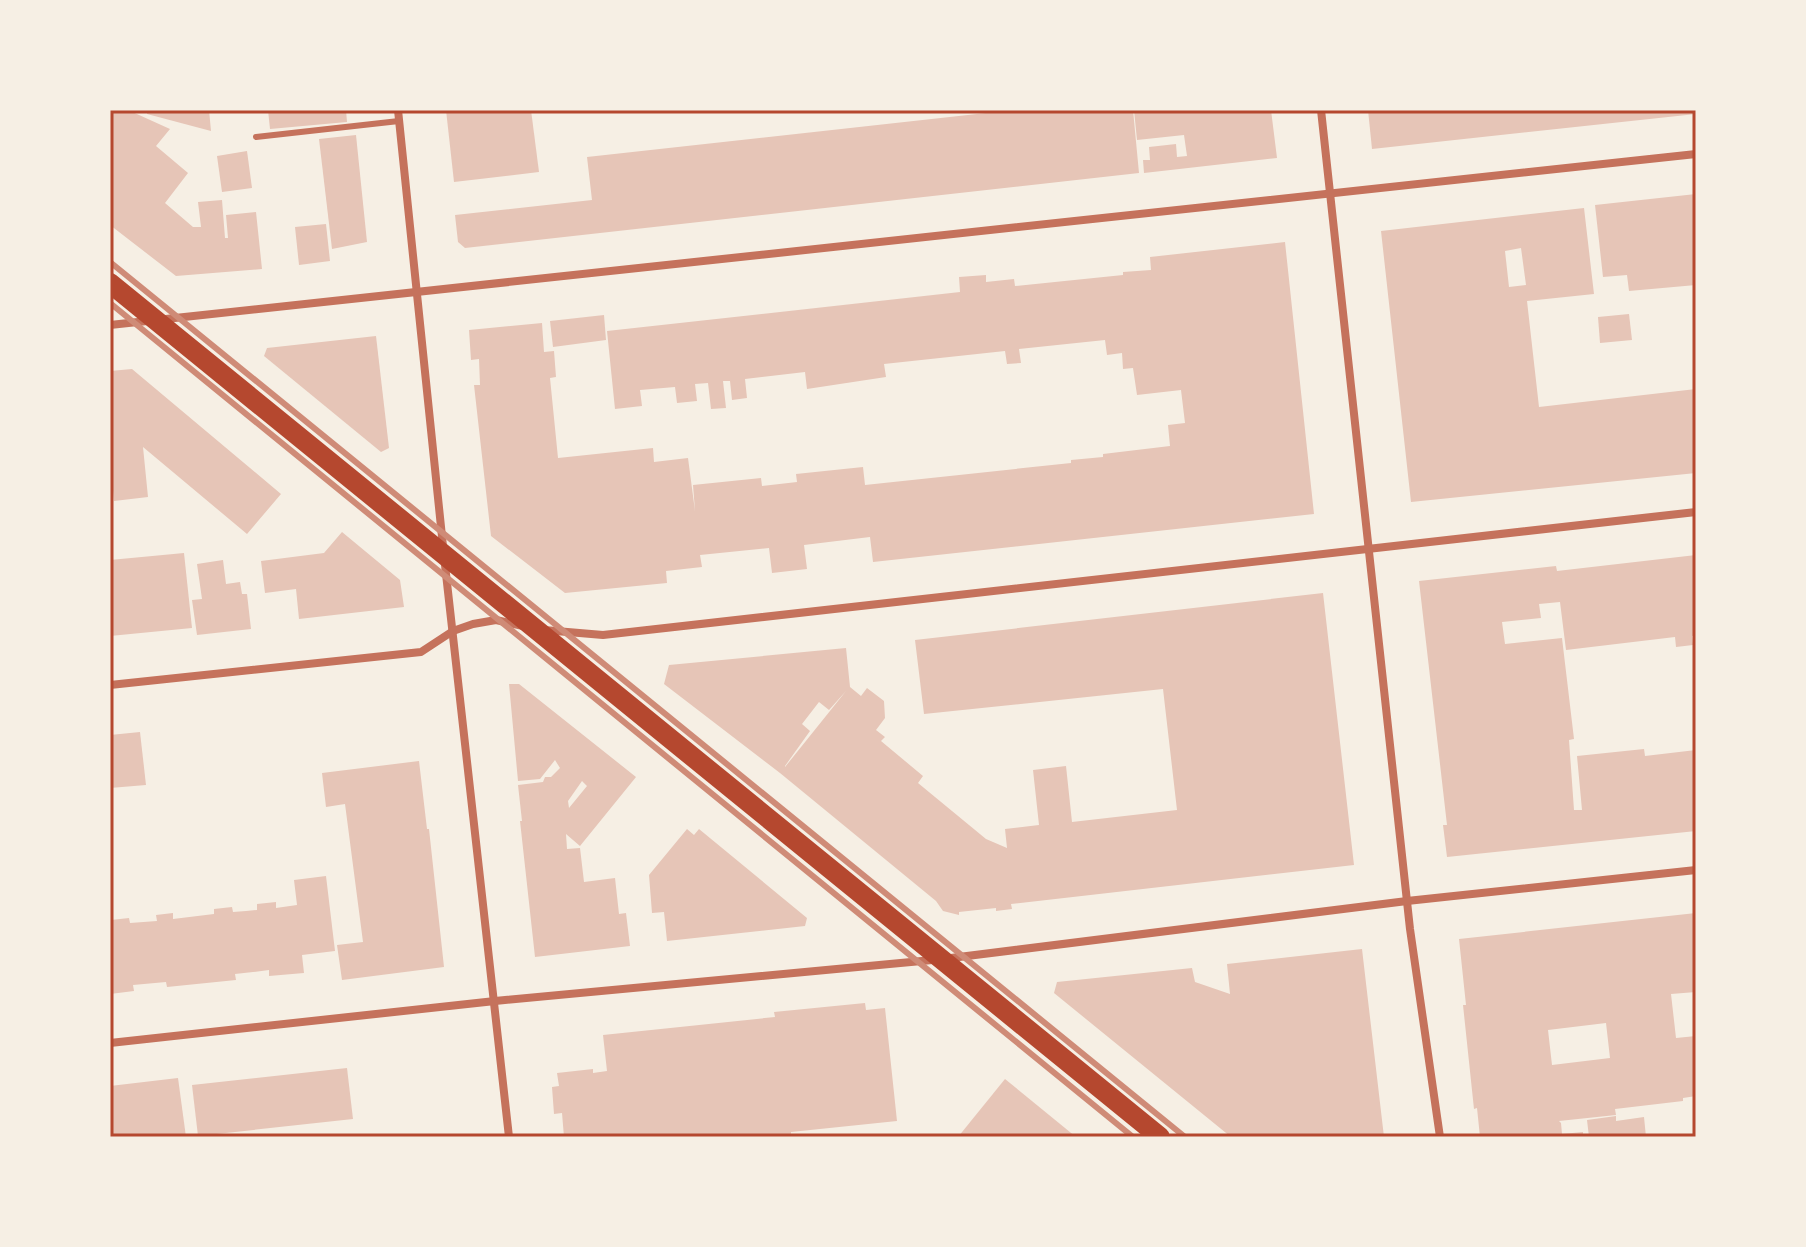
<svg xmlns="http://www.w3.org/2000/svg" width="1806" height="1247" font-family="'Fira Sans Condensed',sans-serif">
	<rect width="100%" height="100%" fill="#f6efe4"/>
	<g fill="#e6c5b7" fill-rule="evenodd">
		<path d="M 110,110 L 128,110 L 170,129 L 156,146 L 188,173 L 165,203 L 193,227 L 201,227 L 198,202 L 222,200 L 225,238 L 228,238 L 226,215 L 256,212 L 262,269 L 176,276 L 110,225 Z"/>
		<path d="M 147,110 L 209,110 L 211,131 L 147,114 Z"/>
		<path d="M 268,110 L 346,110 L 347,122 L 270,129 Z"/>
		<path d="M 446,110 L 531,110 L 539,172 L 454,182 Z"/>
		<path d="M 1013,110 L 1133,110 L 1139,173 L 465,248 L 458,242 L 455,215 L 592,200 L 587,157 Z"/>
		<path d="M 1134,110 L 1271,110 L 1277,158 L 1144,173 L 1143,160 L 1150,160 L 1149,147 L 1176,144 L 1177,157 L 1187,156 L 1184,135 L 1137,140 Z"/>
		<path d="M 1368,110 L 1696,110 L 1696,114 L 1372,149 Z"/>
		<path d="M 356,135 L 367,242 L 332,249 L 319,139 Z"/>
		<path d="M 247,151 L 252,188 L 222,192 L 217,156 Z"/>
		<path d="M 1696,194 L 1696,285 L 1629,291 L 1627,275 L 1603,277 L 1595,205 Z"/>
		<path d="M 1584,208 L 1594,294 L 1527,301 L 1539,407 L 1696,389 L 1696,473 L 1411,502 L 1381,231 ZM 1521,248 L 1526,285 L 1509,287 L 1505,251 Z"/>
		<path d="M 326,224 L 330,261 L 299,265 L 295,227 Z"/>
		<path d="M 1285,242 L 1314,514 L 873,562 L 870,537 L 804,545 L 807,569 L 772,573 L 769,548 L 700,555 L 702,567 L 666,571 L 667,583 L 565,593 L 491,536 L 474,385 L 480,385 L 479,359 L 471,360 L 469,330 L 542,323 L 544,352 L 554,351 L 556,377 L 550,378 L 558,458 L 653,448 L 654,462 L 688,458 L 695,511 L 693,485 L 761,478 L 762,486 L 797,482 L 796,474 L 863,467 L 865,485 L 1071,463 L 1071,460 L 1103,457 L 1103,454 L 1170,446 L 1168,425 L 1185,423 L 1181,390 L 1137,395 L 1133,368 L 1123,369 L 1122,353 L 1107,355 L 1105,340 L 1019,349 L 1021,363 L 1007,364 L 1005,351 L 884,364 L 886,377 L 807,389 L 805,372 L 745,379 L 747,398 L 732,400 L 730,381 L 723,381 L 726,408 L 711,409 L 708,383 L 695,384 L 697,401 L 677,403 L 675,387 L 640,390 L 642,406 L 615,409 L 607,331 L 960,292 L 959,277 L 986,275 L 986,282 L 1014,279 L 1015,286 L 1123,275 L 1123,272 L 1151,270 L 1150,257 Z"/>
		<path d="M 1629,314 L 1632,340 L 1600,343 L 1598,317 Z"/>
		<path d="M 604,315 L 606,340 L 553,347 L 550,321 Z"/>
		<path d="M 376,336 L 389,448 L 381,452 L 264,356 L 267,348 Z"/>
		<path d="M 132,369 L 281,494 L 247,534 L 143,447 L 148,497 L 114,501 L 110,459 L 110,371 Z"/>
		<path d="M 342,532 L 400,580 L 404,607 L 299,619 L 296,589 L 265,593 L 261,561 L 324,553 Z"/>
		<path d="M 184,553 L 192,628 L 110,636 L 110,560 Z"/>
		<path d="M 1696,555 L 1696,635 L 1692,636 L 1693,645 L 1676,647 L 1675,637 L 1566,650 L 1560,602 L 1539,604 L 1541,618 L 1502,622 L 1505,644 L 1562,638 L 1574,739 L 1569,740 L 1574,810 L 1582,810 L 1577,756 L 1644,749 L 1645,756 L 1696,750 L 1696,831 L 1447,857 L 1443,825 L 1447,825 L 1419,581 L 1556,566 L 1557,571 Z"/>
		<path d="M 223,560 L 226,584 L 240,582 L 242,594 L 247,594 L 251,629 L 197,635 L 192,600 L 202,599 L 197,564 Z"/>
		<path d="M 1323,593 L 1354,865 L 1011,904 L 1012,909 L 996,911 L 996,908 L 959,912 L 959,915 L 943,911 L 936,901 L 780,773 L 664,684 L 669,665 L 846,648 L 850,687 L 861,696 L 867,688 L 884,701 L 885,718 L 876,730 L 885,737 L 881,741 L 923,776 L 918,783 L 986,839 L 1007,848 L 1005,829 L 1039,825 L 1033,770 L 1066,766 L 1072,822 L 1177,810 L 1163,689 L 924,714 L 915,640 ZM 846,691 L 785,767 L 785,766 L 810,731 L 802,724 L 819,702 L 829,710 Z"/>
		<path d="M 509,684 L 519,684 L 636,777 L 580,846 L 566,834 L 567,849 L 580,848 L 584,882 L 615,878 L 619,914 L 626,913 L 630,946 L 535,957 L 520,821 L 522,821 L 518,785 L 543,782 L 545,777 L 551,777 L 560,768 L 555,760 L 540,779 L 518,781 ZM 582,781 L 587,786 L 569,808 L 568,801 Z"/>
		<path d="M 140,732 L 146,785 L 110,788 L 110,735 Z"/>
		<path d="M 419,761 L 427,829 L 429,829 L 444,967 L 342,980 L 337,945 L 363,942 L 345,804 L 326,807 L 322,773 Z"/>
		<path d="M 687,829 L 694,835 L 699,829 L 807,918 L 805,926 L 667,941 L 664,912 L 652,913 L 649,875 Z"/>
		<path d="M 326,876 L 335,951 L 302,955 L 304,973 L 269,976 L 269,970 L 253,972 L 235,974 L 236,980 L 167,987 L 166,982 L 133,985 L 134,991 L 110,994 L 111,920 L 129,918 L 130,923 L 157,921 L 156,915 L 173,913 L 173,919 L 214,914 L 214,909 L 232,907 L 233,912 L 246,911 L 257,910 L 257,904 L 276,902 L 276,908 L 297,905 L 294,880 Z"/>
		<path d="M 1696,913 L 1696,992 L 1671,994 L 1676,1038 L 1696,1036 L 1696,1096 L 1683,1098 L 1683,1101 L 1615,1109 L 1616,1115 L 1559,1121 L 1561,1123 L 1562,1134 L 1583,1132 L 1583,1137 L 1480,1137 L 1477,1108 L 1474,1109 L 1463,1005 L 1466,1005 L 1459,939 ZM 1606,1023 L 1610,1058 L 1552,1065 L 1548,1030 Z"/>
		<path d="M 1362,949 L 1384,1137 L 1231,1137 L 1054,993 L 1057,982 L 1192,968 L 1195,982 L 1230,994 L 1227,964 Z"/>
		<path d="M 865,1003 L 866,1010 L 885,1008 L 897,1121 L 791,1132 L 791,1137 L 693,1137 L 693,1134 L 662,1137 L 564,1137 L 562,1113 L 554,1114 L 552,1087 L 559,1086 L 557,1073 L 593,1069 L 593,1073 L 607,1071 L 603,1035 L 775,1017 L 774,1012 Z"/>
		<path d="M 347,1068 L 353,1119 L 198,1136 L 192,1085 Z"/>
		<path d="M 178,1078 L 186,1137 L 110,1137 L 110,1086 Z"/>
		<path d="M 1005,1079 L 1076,1137 L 958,1137 Z"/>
		<path d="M 1616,1116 L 1616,1121 L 1644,1117 L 1646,1137 L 1589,1137 L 1587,1120 Z"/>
	</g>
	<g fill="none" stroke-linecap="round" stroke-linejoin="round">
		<path stroke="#c5725c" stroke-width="6" d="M 256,137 L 399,121"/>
		<g stroke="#c5725c" stroke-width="8">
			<path d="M 398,110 L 444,556 L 509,1137"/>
			<path d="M 1321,110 L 1410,929 L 1440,1137"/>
			<path d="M 110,325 L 1696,154"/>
			<path d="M 544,630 L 603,635 L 1696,512"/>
			<path d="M 110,685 L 421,652 L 453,631 L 473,624 L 496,620 L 523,626"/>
			<path d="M 110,1043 L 495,1001 L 943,959 L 1407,901 L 1696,870"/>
		</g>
		<path stroke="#b5482f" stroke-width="20" d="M 110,283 L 1160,1137"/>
		<g stroke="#cf8b77" stroke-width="6">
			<path d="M 110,262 L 1185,1137"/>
			<path d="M 110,303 L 1133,1137"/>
		</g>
	</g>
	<rect width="1806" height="1247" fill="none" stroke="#f6efe4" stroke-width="224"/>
	<rect x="112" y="112" width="1582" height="1023" fill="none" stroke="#b5482f" stroke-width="3"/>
</svg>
